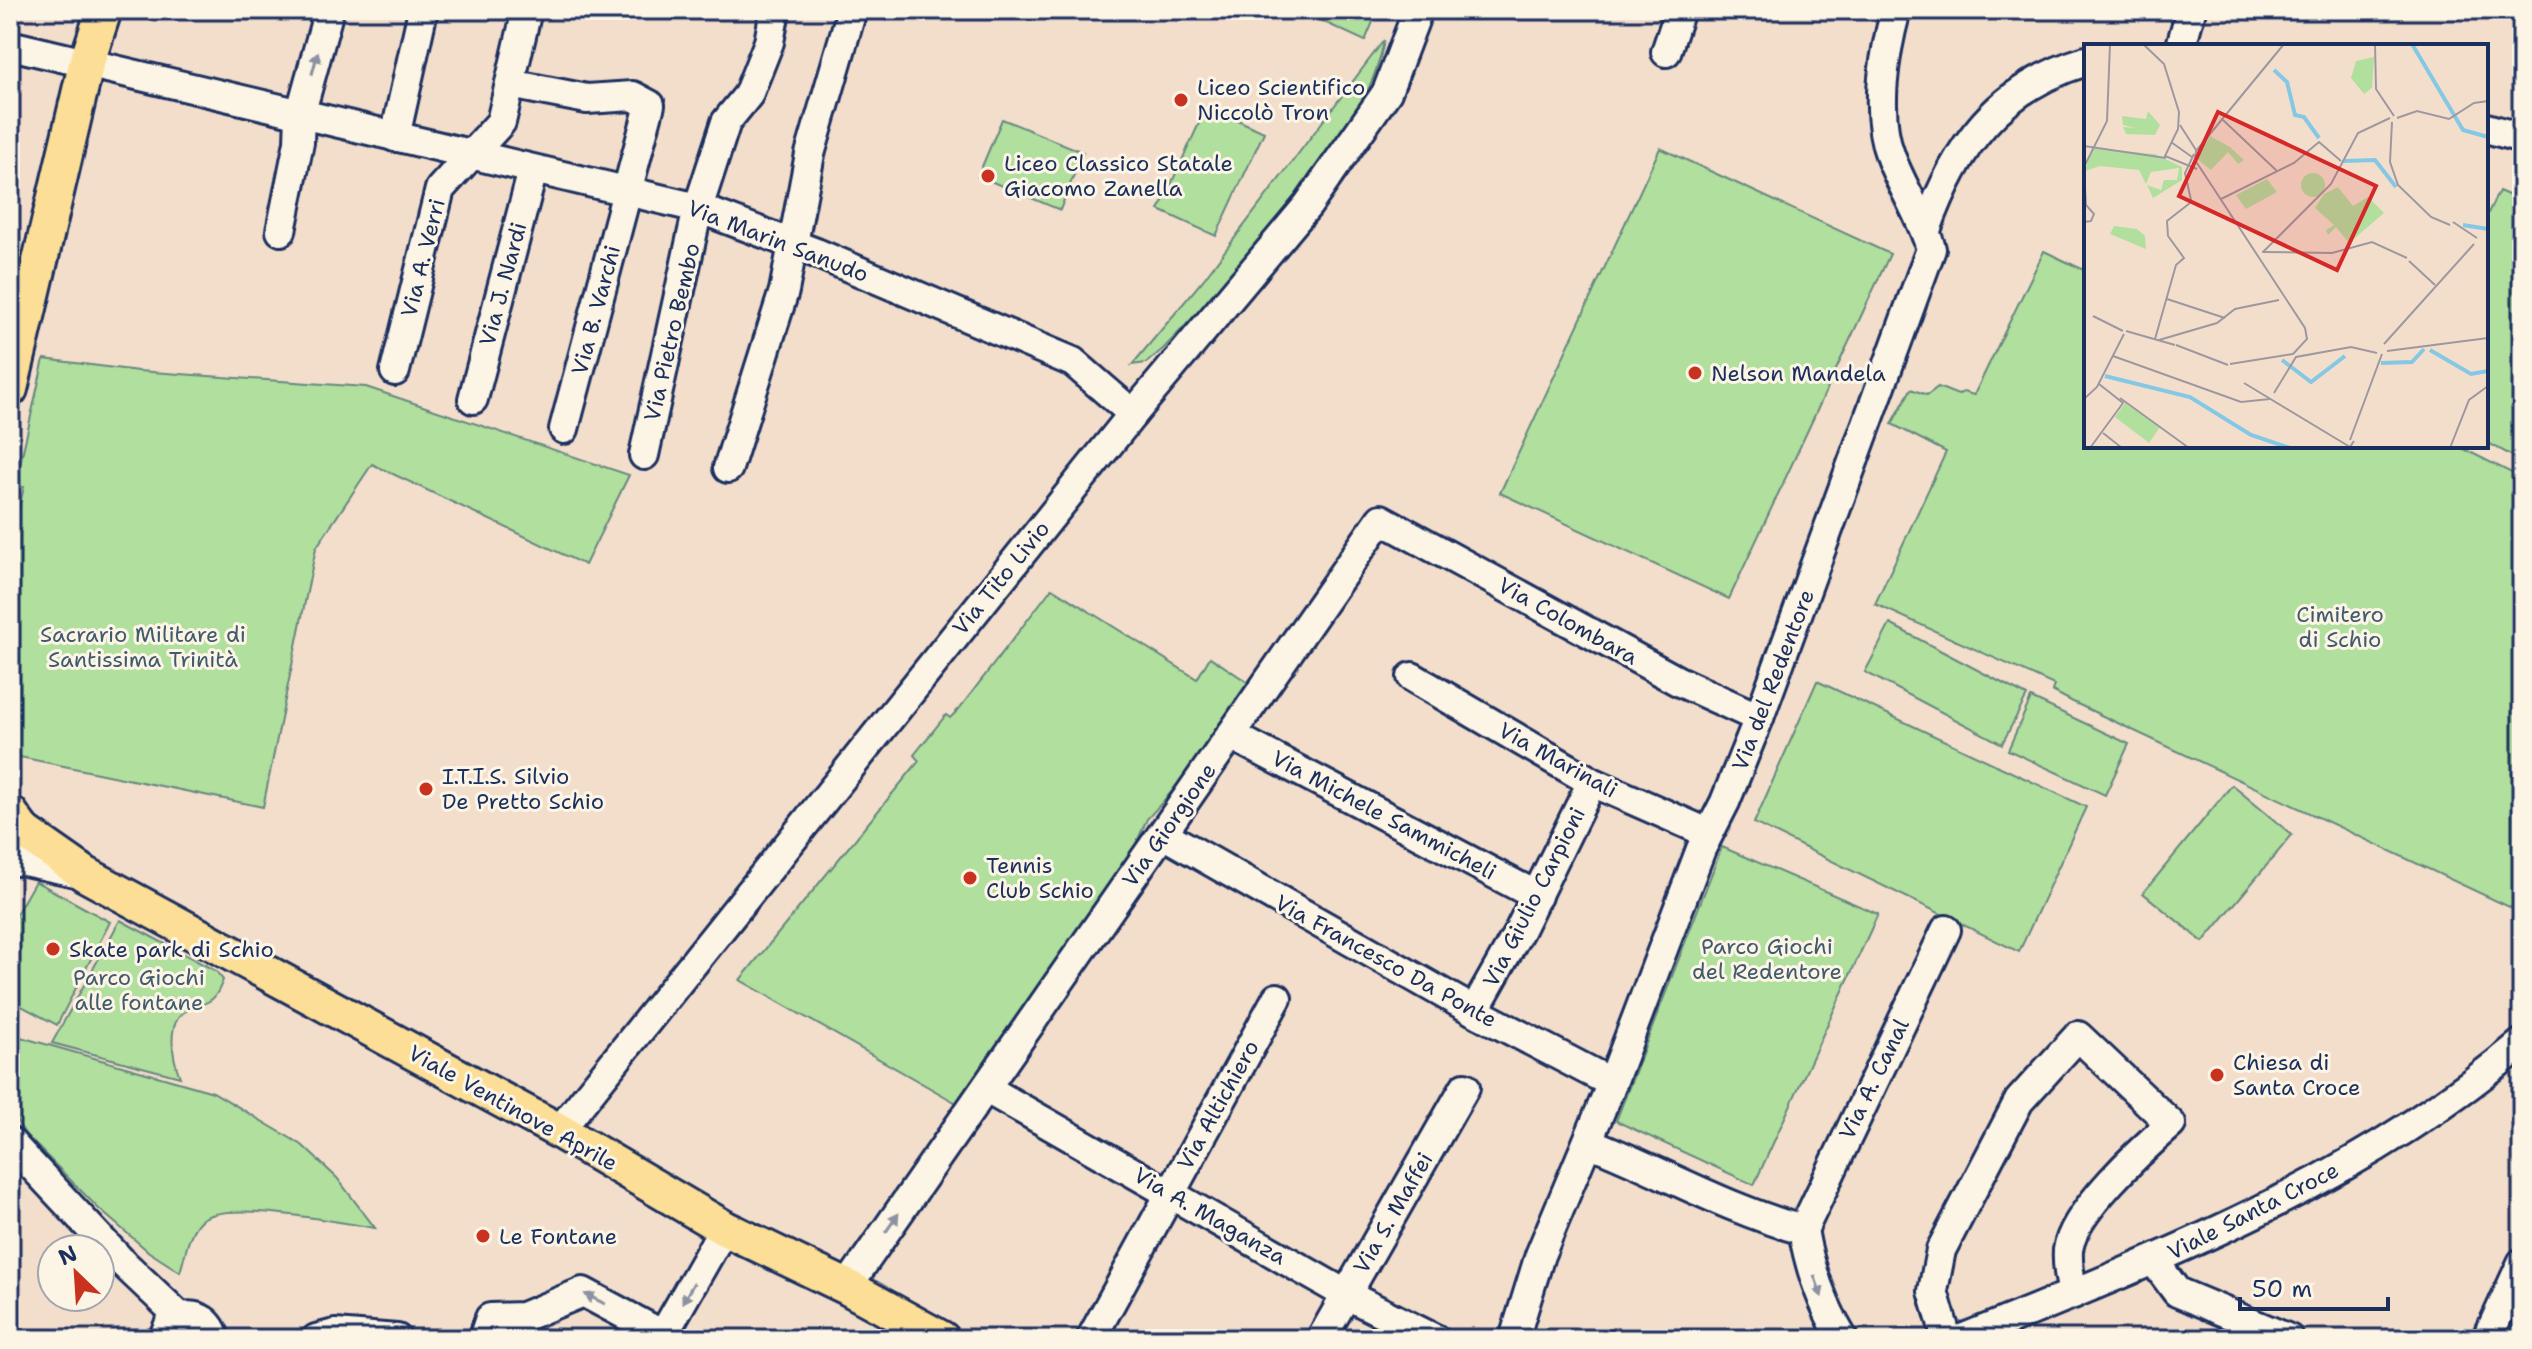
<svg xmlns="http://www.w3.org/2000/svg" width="2532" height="1349" font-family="'Shantell Sans',sans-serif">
	<rect width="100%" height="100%" fill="#f3decc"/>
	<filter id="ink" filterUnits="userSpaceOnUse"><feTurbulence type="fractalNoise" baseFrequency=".0125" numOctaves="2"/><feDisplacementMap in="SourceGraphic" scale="16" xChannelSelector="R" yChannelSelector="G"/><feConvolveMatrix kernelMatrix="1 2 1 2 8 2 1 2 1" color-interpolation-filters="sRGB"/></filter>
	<g filter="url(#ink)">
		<g fill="#b1df9e" stroke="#66877e" stroke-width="2">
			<path d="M 1298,10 L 1378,10 L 1365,41 Z"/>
			<path d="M 1384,40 C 1367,142 1234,274 1163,349 L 1146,363 L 1132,365 L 1203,280 Z"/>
			<path d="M 1207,106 L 1264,132 L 1216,236 L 1159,210 Z"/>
			<path d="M 1002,119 L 1083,152 L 1060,210 L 978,176 Z"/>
			<path d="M 1660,148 L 1890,254 L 1729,599 L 1500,493 Z"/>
			<path d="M 2499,191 L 2522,201 L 2522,461 L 2486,442 L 2486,217 Z"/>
			<path d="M 2044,251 L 2086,271 L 2086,446 L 2458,446 L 2522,478 L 2522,913 L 2073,702 L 2052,691 L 2054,685 L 1875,604 L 1946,452 L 1892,424 L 1911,389 L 1927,395 L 1938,387 L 1958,395 L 1963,392 L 1974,395 Z"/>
			<path d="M 44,359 L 138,371 L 366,387 L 629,475 L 585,565 L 372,464 L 316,548 L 263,807 L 10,755 L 10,543 L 24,487 L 15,486 Z"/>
			<path d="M 1052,588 L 1197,679 L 1210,657 L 1262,692 L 1147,819 L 1136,844 L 967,1109 L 740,980 L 919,761 L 914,755 L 946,715 L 950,718 L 959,709 Z"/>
			<path d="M 1890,624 L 2027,696 L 2002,744 L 1865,672 Z"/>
			<path d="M 1817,681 L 2086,807 L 2019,952 L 1754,823 Z"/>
			<path d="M 2031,698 L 2129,744 L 2105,795 L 2008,750 Z"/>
			<path d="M 2232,785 L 2292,835 L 2203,942 L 2143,893 Z"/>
			<path d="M 1722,847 L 1878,914 L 1754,1185 L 1616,1121 Z"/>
			<path d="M 35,881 L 110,922 L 57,1025 L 10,1000 L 10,925 Z"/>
			<path d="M 120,920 L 216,971 L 223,980 C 213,1007 207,1000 186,1011 C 165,1023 173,1059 180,1077 L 52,1043 Z"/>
			<path d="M 10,1034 L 213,1092 L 302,1145 L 337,1178 L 375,1228 C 341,1223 224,1198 200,1221 C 188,1233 185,1257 180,1272 L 149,1252 L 99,1209 L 26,1135 L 10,1111 Z"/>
		</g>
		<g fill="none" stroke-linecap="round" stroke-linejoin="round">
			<g stroke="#1b2f5e" stroke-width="34">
				<g id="minor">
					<path d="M 10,45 L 698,208 L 816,253 L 1073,362 L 1133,414"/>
					<path d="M 2181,46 L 2191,10"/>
					<path d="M 1666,52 L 1680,10"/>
					<path d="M 510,84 L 587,99 L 633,96 L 650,105 L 564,429"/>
					<path d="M 2486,128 L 2522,138"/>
					<path d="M 395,137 L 423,10"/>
					<path d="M 1926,230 C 1956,146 1997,88 2086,61"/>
					<path d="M 281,231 L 299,142 L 300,115 L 329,10"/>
					<path d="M 395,371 L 440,189 L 501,122 L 527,10"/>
					<path d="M 473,399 L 533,170"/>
					<path d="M 644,455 L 698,208 L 726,122 L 748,95 L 769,42 L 775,10"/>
					<path d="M 728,468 L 784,291 L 810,154 L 852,10"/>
					<path d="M 1412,677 L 1592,782 L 1708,833"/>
					<path d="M 1231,735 L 1537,896"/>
					<path d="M 1163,834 L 1474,1011 L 1612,1083"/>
					<path d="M 10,862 L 20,860 L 80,873"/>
					<path d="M 1474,1011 L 1519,931 L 1592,782"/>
					<path d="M 987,1089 L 1347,1295 L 1435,1339"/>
					<path d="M 559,1131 L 1133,414 L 1308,205 L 1387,92 L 1418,10"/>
					<path d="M 10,1142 L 122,1262 L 180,1317"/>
					<path d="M 1588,1142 C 1660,1170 1728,1210 1803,1230"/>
					<path d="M 1803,1230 L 1946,930"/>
					<path d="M 1803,1230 C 1810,1269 1822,1305 1843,1339"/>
					<path d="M 2154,1261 L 2177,1292 L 2289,1339"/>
					<path d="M 847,1287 L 1381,519 L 1678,681 L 1759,718"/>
					<path d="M 163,1339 L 169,1325 C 187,1309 210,1316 215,1339"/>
					<path d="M 316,1339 L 335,1334 L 397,1339"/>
					<path d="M 483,1339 L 490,1318 L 523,1317 L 583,1292 L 663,1335 L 724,1228"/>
					<path d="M 1091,1339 L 1277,998"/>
					<path d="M 1321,1339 L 1465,1087"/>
					<path d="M 1514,1339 L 1540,1255 L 1612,1083 L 1701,849 L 1725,802 L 1759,718 L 1931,249 C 1922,217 1903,189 1891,158 C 1874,114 1884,54 1896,10"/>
					<path d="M 1947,1339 L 1933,1291 L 1941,1250 L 2019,1101 L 2078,1036 L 2171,1124 C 2142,1149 2073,1212 2068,1250 C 2067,1265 2070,1279 2073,1294"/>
					<path d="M 1962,1339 C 2157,1260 2360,1181 2522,1043"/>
					<path d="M 2487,1339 L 2522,1263"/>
				</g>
			</g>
			<g stroke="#1b2f5e" stroke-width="40">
				<g id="major">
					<path d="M 10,389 L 86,65 L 104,10"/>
					<path d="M 10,813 L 22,830 L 85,874 L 559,1131 L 724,1228 L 847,1287 L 942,1339"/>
				</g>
			</g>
			<use href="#minor" stroke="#fcf5e5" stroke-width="28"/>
			<use href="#major" stroke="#fcde96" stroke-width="34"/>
		</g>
		<defs><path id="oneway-solid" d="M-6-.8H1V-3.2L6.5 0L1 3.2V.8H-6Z" transform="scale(2)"/></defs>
		<g fill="#8c92a2">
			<use href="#oneway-solid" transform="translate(315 63) rotate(-75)"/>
			<use href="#oneway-solid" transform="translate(892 1223) rotate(-55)"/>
			<use href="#oneway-solid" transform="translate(1818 1286) rotate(71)"/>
			<use href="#oneway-solid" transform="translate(688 1293) rotate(120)"/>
			<use href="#oneway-solid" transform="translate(595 1299) rotate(-154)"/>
		</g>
	</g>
	<g fill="#c8321e" stroke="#fcf5e5" stroke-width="3">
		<circle cx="1181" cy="100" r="8"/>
		<circle cx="988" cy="176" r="8"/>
		<circle cx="1695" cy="373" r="8"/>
		<circle cx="426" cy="789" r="8"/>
		<circle cx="970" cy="878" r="8"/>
		<circle cx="53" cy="949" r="8"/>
		<circle cx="2217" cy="1075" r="8"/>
		<circle cx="483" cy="1236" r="8"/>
	</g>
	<g text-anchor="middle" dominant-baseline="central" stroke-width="6" stroke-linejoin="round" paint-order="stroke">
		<g font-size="22" fill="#1b2f5e" stroke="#fcf5e5" text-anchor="start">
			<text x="1197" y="87">Liceo Scientifico<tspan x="1197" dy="25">Niccolò Tron</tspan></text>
			<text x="1004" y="163">Liceo Classico Statale<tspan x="1004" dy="25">Giacomo Zanella</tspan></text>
			<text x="1711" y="373">Nelson Mandela</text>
			<text x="442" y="776">I.T.I.S. Silvio<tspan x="442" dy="25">De Pretto Schio</tspan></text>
			<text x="986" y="865">Tennis<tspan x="986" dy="25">Club Schio</tspan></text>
			<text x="69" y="949">Skate park di Schio</text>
			<text x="2233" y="1062">Chiesa di<tspan x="2233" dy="25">Santa Croce</tspan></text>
			<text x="499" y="1236">Le Fontane</text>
		</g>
		<g font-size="22" fill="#1b2f5e" stroke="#fcf5e5">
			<text transform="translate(778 241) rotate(21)">Via Marin Sanudo</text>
			<text transform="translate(423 258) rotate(-76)">Via A. Verri</text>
			<text transform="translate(503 284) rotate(-75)">Via J. Nardi</text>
			<text transform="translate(596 310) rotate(-75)">Via B. Varchi</text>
			<text transform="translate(672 332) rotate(-77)">Via Pietro Bembo</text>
			<text transform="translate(1001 578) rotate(-51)">Via Tito Livio</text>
			<text transform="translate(1568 621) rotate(29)">Via Colombara</text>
			<text transform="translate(1773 680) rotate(-69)">Via del Redentore</text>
			<text transform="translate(1558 760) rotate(29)">Via Marinali</text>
			<text transform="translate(1384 815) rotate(28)">Via Michele Sammicheli</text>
			<text transform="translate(1169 825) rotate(-55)">Via Giorgione</text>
			<text transform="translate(1534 897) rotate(-63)">Via Giulio Carpioni</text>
			<text transform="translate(1386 961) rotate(29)">Via Francesco Da Ponte</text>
			<text transform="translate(1874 1079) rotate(-64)">Via A. Canal</text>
			<text transform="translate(1218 1105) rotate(-61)">Via Altichiero</text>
			<text transform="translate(513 1108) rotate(29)">Viale Ventinove Aprile</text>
			<text transform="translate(2253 1211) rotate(-27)">Viale Santa Croce</text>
			<text transform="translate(1393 1213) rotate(-60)">Via S. Maffei</text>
			<text transform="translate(1210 1216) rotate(30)">Via A. Maganza</text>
		</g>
		<g font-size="22" fill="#405b6e" stroke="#fcf5e5">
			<text x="2340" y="614">Cimitero<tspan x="2340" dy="25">di Schio</tspan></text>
			<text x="143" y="634">Sacrario Militare di<tspan x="143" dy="25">Santissima Trinità</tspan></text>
			<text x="1767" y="946">Parco Giochi<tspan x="1767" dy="25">del Redentore</tspan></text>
			<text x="139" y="977">Parco Giochi<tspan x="139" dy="25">alle fontane</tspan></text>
		</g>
	</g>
	<g transform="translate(2084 44)">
		<rect width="404" height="404" fill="#f3decc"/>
		<path d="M 290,13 L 288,44 L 280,50 L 267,34 L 272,17 ZM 64,67 L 76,81 L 71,91 L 42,90 L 39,83 L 51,84 L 39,81 L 38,72 L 62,75 ZM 126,92 L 146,103 L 160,116 L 154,120 L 144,108 L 127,126 L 113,115 ZM 8,104 L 71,110 L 98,123 L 98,136 L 69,154 L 63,141 L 77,146 L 80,136 L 93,136 L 95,124 L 67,128 L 62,140 L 55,126 L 16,122 L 1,127 ZM217 141a12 12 0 1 1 24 0a12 12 0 1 1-24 0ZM 183,135 L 193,148 L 162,165 L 152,151 ZM 254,143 L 269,162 L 284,153 L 300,169 L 265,199 L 252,183 L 244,191 L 242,186 L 250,181 L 231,164 L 240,150 ZM 30,182 L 53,185 L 61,192 L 62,205 L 26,190 ZM 41,359 L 76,383 L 65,399 L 31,373 Z" fill="#b1df9e"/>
		<path fill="none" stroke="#84c8e5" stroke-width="4" d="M 328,0 L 379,86 L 404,93M 190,26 L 203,38 L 211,71 L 220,73 L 235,94M 259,117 L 291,116 L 312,143M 379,181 L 404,185M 346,306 L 387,330 L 404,327M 198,316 L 227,338 L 261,312M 297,319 L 328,318 L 340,305M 21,332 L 106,353 L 167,391 L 206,404"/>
		<path fill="none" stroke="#9d98a0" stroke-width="2" d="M 59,0 L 80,20 L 95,68 L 94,85 L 81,112 L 113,125M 291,0 L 292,45 L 310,72M 313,74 L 333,67 L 365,75 L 390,59 L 404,57M 139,76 L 193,127M 308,78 L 306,118 L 314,141 L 347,173 L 366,181M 96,81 L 112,106M 87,98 L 108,113M 0,102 L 82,114M 0,123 L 23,77 L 26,0M 0,127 L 2,161 L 10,170 L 7,177 L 0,178M 137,155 L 210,119 L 235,98 L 257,117M 107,156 L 101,129 L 110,110M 369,178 L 393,194M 178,208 L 248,209 L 288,198 L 323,214M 179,208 L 247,140 L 274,89 L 306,74M 325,217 L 351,241M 83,255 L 141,274M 9,272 L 39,287M 42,287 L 91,301M 71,295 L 92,221 L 100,214 L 84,192 L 83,177 L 106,159M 75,296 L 133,279 L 151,265 L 195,256M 300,300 L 390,200M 92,301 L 144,321M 303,307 L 404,294M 29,312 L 157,358 L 186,355M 146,320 L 209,310 L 223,295 L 221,284 L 111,116 L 112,107 L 200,0M 160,339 L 266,403 L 270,397M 190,349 L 212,313 L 267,303 L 293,309M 36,354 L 105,404M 0,355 L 13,343 L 40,290M 19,389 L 38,404M 266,396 L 298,310M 6,404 L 39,359 L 15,340M 366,404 L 385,356 L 404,342"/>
		<path fill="#d62828" fill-opacity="0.15" stroke="#d62828" stroke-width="4" d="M 134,68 L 292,142 L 253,226 L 95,152 Z"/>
		<rect width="404" height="404" fill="none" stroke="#1b2f5e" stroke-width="4"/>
	</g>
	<rect width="2532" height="1349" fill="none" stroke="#fcf5e5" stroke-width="40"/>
	<rect x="20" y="20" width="2492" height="1309" fill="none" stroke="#1b2f5e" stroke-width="3" filter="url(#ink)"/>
	<g transform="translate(76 1273) rotate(335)"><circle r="38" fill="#fcf5e5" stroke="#a2a6af" stroke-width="2"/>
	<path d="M0-6L14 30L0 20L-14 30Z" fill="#c8321e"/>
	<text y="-12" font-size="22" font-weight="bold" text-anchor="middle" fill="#1b2f5e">N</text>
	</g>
	<path d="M2240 1297v12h148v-12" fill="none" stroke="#1b2f5e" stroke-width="4"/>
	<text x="2252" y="1297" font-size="24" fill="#1b2f5e" stroke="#fcf5e5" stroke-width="6" paint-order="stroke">50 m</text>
</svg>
